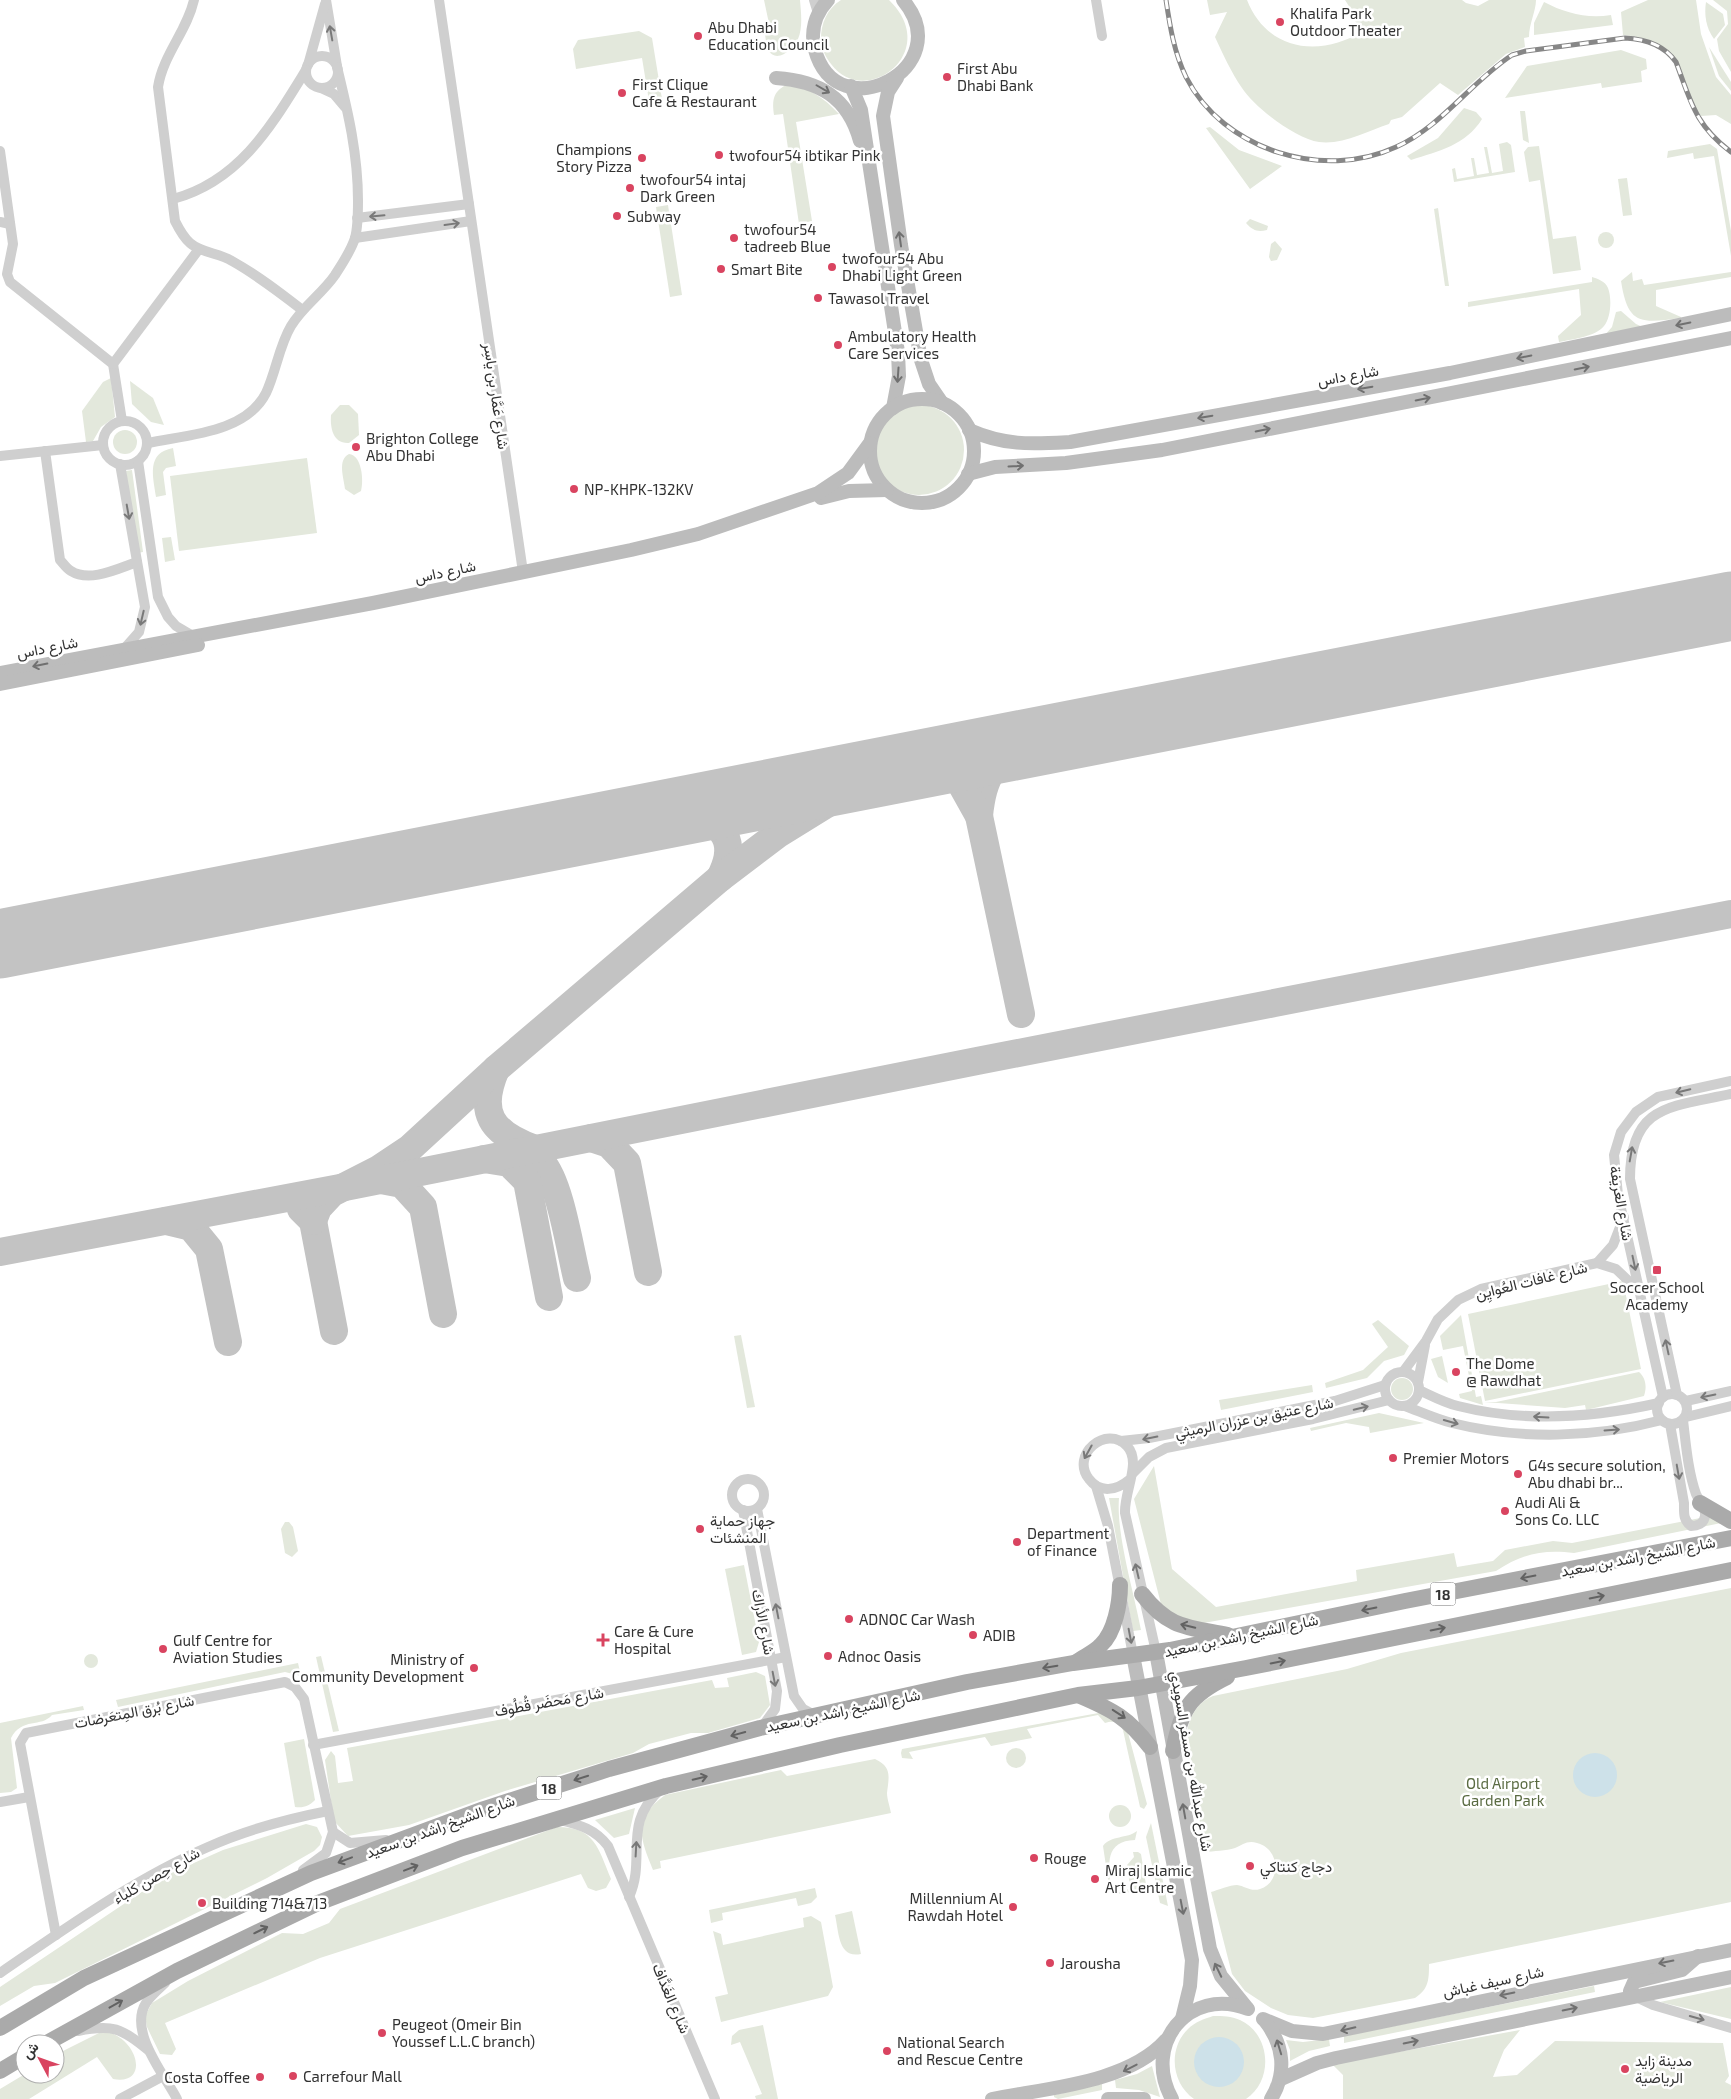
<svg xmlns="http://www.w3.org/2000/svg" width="1731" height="2099" font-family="'Exo 2',Vazirmatn,sans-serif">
	<rect width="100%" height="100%" fill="#fff"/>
	<g fill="#e3e8dc">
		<path d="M 764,0 L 800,0 C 801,13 803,27 798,39 C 794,48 777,65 768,50 C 766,46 766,39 765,35 L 771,33 Z"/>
		<path d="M 841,0 L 889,0 C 943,52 865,110 831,64 C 825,56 821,48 821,39 C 821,23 827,9 841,0 Z"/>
		<path d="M 1207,0 L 1247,0 C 1267,51 1320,58 1363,31 L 1349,13 L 1352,11 L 1345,0 L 1462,0 L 1466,3 L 1478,6 L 1489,0 L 1536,0 C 1536,11 1529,24 1529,37 L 1524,38 L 1525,47 L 1506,54 L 1458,95 L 1440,83 L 1402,117 L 1391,120 L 1389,124 C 1368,131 1343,145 1319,142 C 1296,139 1254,107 1242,88 C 1231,72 1223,54 1215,37 L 1227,12 L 1210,15 Z"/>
		<path d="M 1648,0 L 1696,0 L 1701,34 L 1716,77 L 1731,95 L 1731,124 L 1716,115 L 1701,116 C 1698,111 1694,107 1692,103 C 1689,98 1690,92 1688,88 C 1674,54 1660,38 1623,35 L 1621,12 Z"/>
		<path d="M 1713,0 L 1731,0 L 1731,72 L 1719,51 L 1717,39 L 1728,24 L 1727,11 Z"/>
		<path d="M 1544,2 C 1565,13 1587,19 1611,15 L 1613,25 L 1534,35 L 1534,23 Z"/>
		<path d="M 1706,2 L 1723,14 L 1725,25 L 1714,39 C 1706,28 1704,15 1706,2 Z"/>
		<path d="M 639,31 L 652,38 L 662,99 L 649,101 L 642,58 L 576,69 L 573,49 L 578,40 Z"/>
		<path d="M 1709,47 L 1731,82 L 1731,91 L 1719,76 Z"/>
		<path d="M 1621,50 L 1646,59 L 1647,69 L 1641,71 L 1642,82 L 1602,88 L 1601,83 L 1505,98 L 1527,66 Z"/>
		<path d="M 786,85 C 809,87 823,97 839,114 L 796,122 L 812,221 L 799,224 L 783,114 L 774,115 C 772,100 773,92 786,85 Z"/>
		<path d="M 1464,108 L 1476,112 L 1482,119 C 1466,145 1439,151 1411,160 L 1407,156 L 1438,138 Z"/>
		<path d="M 1525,111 L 1529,143 L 1523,140 L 1520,111 Z"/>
		<path d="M 1210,127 L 1239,150 L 1282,166 L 1250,189 L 1206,128 Z"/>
		<path d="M 1507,142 L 1511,145 L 1515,172 L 1454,182 L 1452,169 L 1455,168 L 1457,179 L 1474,176 L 1471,158 L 1474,158 L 1477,175 L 1489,173 L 1484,147 L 1487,147 L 1492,173 L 1503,171 L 1499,144 Z"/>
		<path d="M 1710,144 L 1717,149 L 1731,231 L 1731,256 L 1714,156 L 1694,159 L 1693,153 L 1667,158 L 1668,151 Z"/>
		<path d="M 1539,146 L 1553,239 L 1576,236 L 1581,270 L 1553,274 L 1540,180 L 1529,182 L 1524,152 L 1528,147 Z"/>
		<path d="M 1627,178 L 1632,215 L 1623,216 L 1618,179 Z"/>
		<path d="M 668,205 L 682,295 L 670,297 L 656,207 Z"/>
		<path d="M 1438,208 L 1449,286 L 1445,286 L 1434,209 Z"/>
		<path d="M 1250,219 L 1268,226 L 1267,230 C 1258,232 1253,231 1246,223 Z"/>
		<circle cx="1606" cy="240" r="8"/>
		<path d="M 1275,241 L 1282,249 L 1277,260 L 1271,261 L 1269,257 L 1271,244 Z"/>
		<path d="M 1632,272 L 1633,281 L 1642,279 L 1644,285 L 1731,272 L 1731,277 L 1656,290 L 1656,306 L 1681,317 L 1681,318 C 1641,323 1628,326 1621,281 Z"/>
		<path d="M 1592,277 C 1598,279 1605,281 1608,288 C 1612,298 1611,318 1604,326 C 1595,337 1573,339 1559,342 L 1558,336 L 1581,315 L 1579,289 L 1468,307 L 1468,302 L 1592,282 Z"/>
		<path d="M 1621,311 L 1636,324 L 1645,328 L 1604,336 L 1612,327 L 1616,312 Z"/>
		<path d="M 111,378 L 115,417 L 101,427 L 93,441 L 86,442 L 82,411 L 103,382 Z"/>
		<path d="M 130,381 L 153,398 L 164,425 L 151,422 L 132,404 Z"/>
		<circle cx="919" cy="450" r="45"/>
		<path d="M 340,405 L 349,405 L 358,414 L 359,435 L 349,443 C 333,444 330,428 331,415 Z"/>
		<circle cx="125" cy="442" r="12"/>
		<path d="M 173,448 L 176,466 L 166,468 L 163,472 L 166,495 L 156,497 C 153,476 146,453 173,448 Z"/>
		<path d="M 349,454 C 362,455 364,481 361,491 L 354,495 L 345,489 C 344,478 337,460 349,454 Z"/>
		<path d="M 307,458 L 317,533 L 179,551 L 170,476 Z"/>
		<path d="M 132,470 L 143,552 L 137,553 L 126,471 Z"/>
		<path d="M 171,537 L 175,560 L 165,562 L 162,538 Z"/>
		<path d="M 1623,1281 L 1641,1369 L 1485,1401 L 1468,1314 Z"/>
		<path d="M 1461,1315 L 1476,1397 L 1481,1396 L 1483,1405 L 1460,1398 L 1459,1394 L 1472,1391 L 1463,1346 L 1443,1350 L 1440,1336 Z"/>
		<path d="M 1378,1320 L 1409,1346 L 1404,1355 L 1384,1361 L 1367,1378 L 1326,1388 L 1325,1383 L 1363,1370 L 1388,1347 L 1372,1324 Z"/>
		<path d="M 741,1335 L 755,1407 L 747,1408 L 734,1336 Z"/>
		<path d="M 1442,1356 L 1448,1383 L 1438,1377 L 1431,1359 Z"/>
		<path d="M 1639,1372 C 1646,1378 1647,1387 1644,1396 L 1586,1410 L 1585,1405 L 1565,1408 L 1484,1402 L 1496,1402 Z"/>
		<circle cx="1402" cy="1389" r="11"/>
		<path d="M 1312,1385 L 1313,1392 L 1221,1410 L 1219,1400 Z"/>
		<path d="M 1379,1413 L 1424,1423 L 1370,1433 L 1369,1427 L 1346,1423 L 1311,1431 L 1310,1428 Z"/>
		<path d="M 1154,1466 L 1172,1569 L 1216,1607 L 1357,1581 L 1356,1570 L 1454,1553 L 1457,1567 L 1493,1561 L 1505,1550 L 1553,1541 L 1572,1543 L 1731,1512 L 1731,1521 L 1574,1553 C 1543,1549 1522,1554 1496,1571 L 1198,1624 L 1185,1623 L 1161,1604 L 1134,1499 Z"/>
		<path d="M 1109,1498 L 1119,1498 C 1116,1534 1134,1592 1141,1630 L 1133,1631 Z"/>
		<path d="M 285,1522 L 289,1522 L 293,1527 L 298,1551 L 292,1557 L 285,1553 L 281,1529 Z"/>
		<path d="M 744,1565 L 759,1642 L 756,1652 L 742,1655 L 725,1569 Z"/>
		<path d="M 1731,1588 L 1731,1902 L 1429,1964 C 1429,1979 1429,1989 1415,1998 L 1313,2018 L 1288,2015 L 1271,2008 L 1245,1991 L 1232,1974 L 1211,1892 C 1218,1890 1230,1885 1237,1885 C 1245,1886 1251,1892 1260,1889 C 1283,1881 1279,1848 1257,1843 C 1247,1840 1243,1845 1235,1848 C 1226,1851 1214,1851 1204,1852 L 1187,1732 C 1190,1715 1198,1702 1213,1696 L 1347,1669 L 1401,1653 Z"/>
		<circle cx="91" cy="1661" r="7"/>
		<path d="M 321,1656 L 339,1731 L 333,1732 L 316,1657 Z"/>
		<path d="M 298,1663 L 301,1676 L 285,1672 L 118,1707 L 116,1700 Z"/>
		<path d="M 756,1672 L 765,1676 L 770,1705 L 760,1718 L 708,1733 L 691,1733 L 649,1744 L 633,1753 L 505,1791 L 409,1825 L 348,1836 L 334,1821 L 325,1760 L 331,1751 L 335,1756 L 338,1783 L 353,1781 L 347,1748 L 712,1680 L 715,1688 L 729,1687 L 727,1678 Z"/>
		<path d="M 83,1706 L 84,1710 L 52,1715 C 41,1728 22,1717 11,1738 L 17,1788 L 11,1792 L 0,1793 L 0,1723 Z"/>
		<path d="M 1104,1712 L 1117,1716 L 1127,1729 L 1147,1804 L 1144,1809 L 1140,1807 L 1123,1730 C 1118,1722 1114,1720 1105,1723 L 1098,1715 L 1027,1729 L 1032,1738 L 991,1746 L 985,1737 L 909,1752 L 913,1759 L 902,1758 L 901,1753 L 902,1749 Z"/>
		<path d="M 304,1739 L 315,1800 C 309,1806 304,1808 295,1807 L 284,1743 Z"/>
		<circle cx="1016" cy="1758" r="10"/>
		<path d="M 875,1759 C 892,1767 889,1776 887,1793 C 887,1799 890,1807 891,1813 L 660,1861 L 661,1868 L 653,1870 C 640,1838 632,1819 665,1795 L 781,1770 L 787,1776 Z"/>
		<circle cx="1120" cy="1816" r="11"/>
		<path d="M 635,1808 L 629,1834 L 614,1838 L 595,1820 Z"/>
		<path d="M 1151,1823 L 1168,1906 L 1160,1903 L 1146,1837 Z"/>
		<path d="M 306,1824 L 317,1827 L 322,1837 L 320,1845 L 314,1851 L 267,1878 L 55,1983 L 34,1986 L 0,2006 L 0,1987 L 167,1875 L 223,1850 Z"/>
		<path d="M 557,1827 C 595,1827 598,1848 611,1879 L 606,1888 L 596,1891 L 588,1888 L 581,1874 L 320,1958 L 165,2023 L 176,2049 L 172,2055 L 160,2054 L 147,2027 L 145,2016 L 152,2003 L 188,1981 L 282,1933 L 303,1934 L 329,1923 L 340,1909 Z"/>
		<path d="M 1137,1831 L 1135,1840 C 1105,1841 1108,1864 1111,1887 L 1123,1894 L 1115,1893 L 1109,1886 L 1103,1846 C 1111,1835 1127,1839 1137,1831 Z"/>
		<path d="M 1133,1852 L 1138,1852 L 1141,1854 L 1147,1891 L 1143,1889 L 1125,1893 L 1130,1886 L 1127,1865 L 1134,1857 Z"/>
		<path d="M 815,1888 L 817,1897 L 811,1903 L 798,1906 L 796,1898 L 722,1913 L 723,1920 L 711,1923 L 709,1910 Z"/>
		<path d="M 852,1911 L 861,1954 C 838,1959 839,1932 835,1915 Z"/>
		<path d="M 811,1916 L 821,1922 L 833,1987 L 828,1996 L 721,2022 L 715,1997 L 728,1994 L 713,1931 L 721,1934 L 723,1945 L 804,1927 L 803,1918 Z"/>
		<path d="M 1594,1986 L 1595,1992 L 1344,2043 L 1344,2036 Z"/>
		<path d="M 1731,1987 L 1731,2019 L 1660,2002 Z"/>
		<path d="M 1213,2016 C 1223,2016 1231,2016 1240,2020 C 1271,2034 1274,2081 1246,2099 L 1194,2099 C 1171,2083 1168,2048 1188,2029 C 1195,2022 1204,2019 1213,2016 Z"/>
		<path d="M 763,2025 L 778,2099 L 756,2099 L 755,2096 L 762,2094 L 740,2042 L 731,2045 L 732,2036 L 739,2030 Z"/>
		<path d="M 1520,2030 L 1504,2050 L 1493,2077 L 1517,2075 L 1555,2041 L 1723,2043 L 1729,2076 L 1725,2082 L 1731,2085 L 1731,2099 L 1343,2099 L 1343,2075 L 1332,2064 Z"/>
		<path d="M 103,2031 C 138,2036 151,2086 113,2079 L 97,2057 L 29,2099 L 0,2099 L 0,2089 L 25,2074 L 55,2074 L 55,2055 Z"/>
		<path d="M 1329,2039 L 1330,2046 L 1309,2051 L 1290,2061 L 1290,2050 L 1286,2040 L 1303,2042 Z"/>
		<path d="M 1152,2066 L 1160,2097 L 1139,2090 L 1116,2088 L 1115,2080 L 1137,2074 Z"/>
		<path d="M 1102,2084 L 1102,2090 L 1058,2099 L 1054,2097 L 1054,2095 Z"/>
	</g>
	<g fill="#cde1e9">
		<circle cx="1595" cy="1775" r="22"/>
		<circle cx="1219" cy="2062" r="25"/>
	</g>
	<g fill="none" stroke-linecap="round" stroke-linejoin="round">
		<g stroke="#c3c3c3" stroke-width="28">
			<path d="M 689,810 C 724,825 739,841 720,878"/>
			<path d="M 979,816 C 983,774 994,759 1033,743"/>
			<path d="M 0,955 L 86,928"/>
			<path d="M 496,1069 C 477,1113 491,1133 535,1149"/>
			<path d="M 591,1138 L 609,1144 L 627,1163 L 648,1272"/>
			<path d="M 517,1152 C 526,1154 535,1156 542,1163 C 560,1182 570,1250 577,1278"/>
			<path d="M 484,1159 L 509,1163 L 527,1181 L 549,1297"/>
			<path d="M 381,1180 L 402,1184 L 423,1207 L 443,1314"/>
			<path d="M 301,1209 L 313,1221 L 334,1331"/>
			<path d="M 166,1221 L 191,1227 L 209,1249 L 228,1342"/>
			<path d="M 313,1221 L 318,1208 L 332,1193 L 379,1169 L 409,1149 L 496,1069 L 720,878 L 778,834 L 833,800 L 909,767 L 938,769 L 949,774 L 960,782 L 979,816 L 1021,1014"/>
			<path d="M 0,1252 L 340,1188 L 977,1061 L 1731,914"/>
		</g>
		<path stroke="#c3c3c3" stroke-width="69" d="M 0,944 L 1731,606"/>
		<g stroke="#cfcfcf" stroke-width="10">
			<path d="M 194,0 C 187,31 163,55 158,87 L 175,221 C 179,229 183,237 190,243 C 201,253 219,253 232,261 C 257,275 279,292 301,309"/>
			<path d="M 326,0 L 337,66"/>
			<path d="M 439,0 L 523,572"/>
			<path d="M 814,0 L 818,13"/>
			<path d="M 1096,0 L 1102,36"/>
			<circle cx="322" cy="72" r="16"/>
			<path d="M 308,65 L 325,4"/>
			<path d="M 321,88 L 334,94 L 345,107"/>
			<path d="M 0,151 L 13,244 L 7,274 L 10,282 L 113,364 L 122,421"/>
			<path d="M 173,199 C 240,181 272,125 306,70"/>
			<path d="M 357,218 L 469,204"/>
			<path d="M 0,222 L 10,224"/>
			<path d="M 355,238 L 471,221"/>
			<path d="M 113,364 L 199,249"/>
			<circle cx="125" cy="443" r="22"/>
			<path d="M 148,443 C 186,435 246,433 266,393 C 276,372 279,346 291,326 C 303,306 322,294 335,275 C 342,264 351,251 355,238 C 358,227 358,212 358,201 C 358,154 348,112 337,67"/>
			<path d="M 45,451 L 60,560 C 63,563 67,569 71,571 C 90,583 119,568 137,562"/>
			<path d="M 0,456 L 103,445"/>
			<path d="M 138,461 L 158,597 L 168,617 L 176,626 L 193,636"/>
			<path d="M 120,464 L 145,607 L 139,632 L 124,649"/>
			<path d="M 1597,1263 L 1613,1245 L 1624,1217"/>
			<circle cx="1402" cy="1389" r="17"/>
			<path d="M 1403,1372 L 1426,1341 L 1438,1319 L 1458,1300 L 1481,1289 L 1597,1263 L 1616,1269 L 1639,1291"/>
			<path d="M 1418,1382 L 1425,1345"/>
			<path d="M 1419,1390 C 1432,1396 1445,1403 1458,1406 C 1525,1423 1592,1418 1659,1403"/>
			<circle cx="1672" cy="1409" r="15"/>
			<path d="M 1677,1395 L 1630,1179 C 1630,1104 1671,1107 1731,1094"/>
			<path d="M 1663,1397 L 1618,1195 L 1614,1155 L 1621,1132 L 1636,1112 L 1658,1097 L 1731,1081"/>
			<path d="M 1686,1401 L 1731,1391"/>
			<path d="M 1405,1406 C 1421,1412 1436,1419 1452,1423 C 1520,1440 1594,1438 1662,1420"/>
			<path d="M 1686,1417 L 1731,1406"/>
			<path d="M 1670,1424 L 1684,1503 C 1684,1513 1683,1520 1691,1526 C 1697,1526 1704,1524 1705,1516 C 1706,1508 1699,1501 1696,1494 C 1688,1471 1686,1445 1683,1420"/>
			<path d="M 1121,1441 L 1149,1438 L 1335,1401 L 1385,1385"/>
			<path d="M 1133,1473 L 1149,1457 L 1166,1448 L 1313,1419 L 1389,1400"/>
			<circle cx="748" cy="1495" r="16"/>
			<path d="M 1129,1480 C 1117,1490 1100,1494 1089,1479 C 1070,1455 1106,1424 1127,1446 C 1142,1462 1124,1491 1125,1513 L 1156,1652"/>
			<path d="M 1096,1486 L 1108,1526 L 1133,1655"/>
			<path d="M 757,1509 L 794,1696 L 803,1709 L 816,1716"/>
			<path d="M 743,1510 L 777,1691 L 775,1709 L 762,1727"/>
			<path d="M 313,1745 L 786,1657"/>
			<path d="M 0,1802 L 29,1797"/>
			<path d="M 560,1820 C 580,1825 595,1829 608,1846 L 715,2099"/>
			<path d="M 333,1832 L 350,1843 L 386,1840"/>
			<path d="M 629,1897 C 647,1858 621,1824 661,1789"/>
			<path d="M 56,1935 L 20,1743 L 26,1733 L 285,1682 L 295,1687 L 304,1699 L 333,1832 L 326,1853 L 303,1870"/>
			<path d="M 0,1973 C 66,1928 134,1879 208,1847 C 246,1830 287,1819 328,1811"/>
			<path d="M 165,1983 C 159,1989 151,1995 146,2003 C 128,2031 164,2074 177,2099"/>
			<path d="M 1634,1996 L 1653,2005 L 1731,2028"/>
			<path d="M 78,2031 C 112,2024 122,2028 148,2050"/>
			<path d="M 120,2099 L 165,2075"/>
		</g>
		<g stroke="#bcbcbc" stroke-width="14">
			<path d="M 828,0 C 815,14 810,32 815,50 C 837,131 960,68 903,0"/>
			<path d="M 776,78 C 819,81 848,97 860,141"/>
			<path d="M 897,78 L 888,92 L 883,116 L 901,245 L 921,360 L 929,384 L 942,403"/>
			<path d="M 851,86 L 861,110 L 898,352 L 899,376 L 893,408"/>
			<circle cx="922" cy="451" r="52"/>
			<path d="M 969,430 C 1005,446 1032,444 1070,442 L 1450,373 L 1731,314"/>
			<path d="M 968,474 L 995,467 L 1066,463 L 1162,450 L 1731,338"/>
			<path d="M 821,498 L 849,491 L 887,490"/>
			<path d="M 0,673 L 373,603 L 631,550 L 698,534 L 818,493 L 848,473 L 870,443"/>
			<path d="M 0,684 L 198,645"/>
			<path d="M 1156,1652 L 1210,1949 L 1221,1976 L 1247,2008"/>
			<path d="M 1133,1655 L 1192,1960 L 1190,1986 L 1182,2019"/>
			<path d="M 1634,1996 L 1630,1991 L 1634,1982 L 1682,1970 L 1698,1956"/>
			<path d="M 1263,2019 L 1292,2031 L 1323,2034 L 1731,1950"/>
			<path d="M 1265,2021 C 1284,2045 1287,2073 1271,2099"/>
			<path d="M 1281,2079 L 1317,2063 L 1336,2058 L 1731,1977"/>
			<path d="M 992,2099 C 1047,2088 1128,2083 1166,2040"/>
			<path d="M 1108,2099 L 1144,2099"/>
			<path d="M 1172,2099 C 1142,2045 1188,1986 1248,2009"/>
		</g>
		<g stroke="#aaa" stroke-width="16">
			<path d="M 1700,1503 L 1731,1521"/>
			<path d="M 1142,1594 C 1169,1629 1188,1627 1228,1635"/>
			<path d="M 1078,1661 C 1085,1656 1095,1652 1101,1645 C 1115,1632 1120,1603 1120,1585"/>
			<path d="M 1080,1696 C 1113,1710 1128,1718 1150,1747"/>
			<path d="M 1173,1751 C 1182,1709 1188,1696 1227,1677"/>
			<path d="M 0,2028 L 84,1978 L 311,1873 L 484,1809 L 609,1769 L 760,1728 L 967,1682 L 1073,1663 L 1170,1650 L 1405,1601 L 1731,1538"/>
			<path d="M 45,2044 L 177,1971 L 318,1903 L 462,1848 L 666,1786 L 840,1745 L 1078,1695 L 1138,1688 L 1246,1668 L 1731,1570"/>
			<path d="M 0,2071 L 25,2056"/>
		</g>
		<g stroke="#878787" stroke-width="5">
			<path id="rail" d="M 1166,0 C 1170,27 1174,52 1186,77 C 1223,150 1323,181 1396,147 C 1441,127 1471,82 1512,55 L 1526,51 L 1625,38 C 1646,39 1664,45 1676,62 C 1691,102 1695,125 1731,152"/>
		</g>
		<use href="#rail" stroke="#fff" stroke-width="3" stroke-dasharray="9" stroke-linecap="butt"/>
	</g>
	<defs><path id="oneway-shaft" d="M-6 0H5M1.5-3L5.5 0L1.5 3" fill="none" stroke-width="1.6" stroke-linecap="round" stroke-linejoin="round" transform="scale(1.25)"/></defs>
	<g stroke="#797979">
		<use href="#oneway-shaft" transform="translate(331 33) rotate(-100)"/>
		<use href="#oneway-shaft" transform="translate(377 216) rotate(175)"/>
		<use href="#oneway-shaft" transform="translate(452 224) rotate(-8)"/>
		<use href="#oneway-shaft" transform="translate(128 512) rotate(80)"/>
		<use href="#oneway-shaft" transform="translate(142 618) rotate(103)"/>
		<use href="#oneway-shaft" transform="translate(1683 1091) rotate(167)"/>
		<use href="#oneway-shaft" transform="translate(1631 1154) rotate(-80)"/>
		<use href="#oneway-shaft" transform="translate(1634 1263) rotate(78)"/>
		<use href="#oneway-shaft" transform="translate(1667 1347) rotate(-102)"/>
		<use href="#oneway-shaft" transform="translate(1708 1396) rotate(168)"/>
		<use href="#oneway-shaft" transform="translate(1361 1408) rotate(-14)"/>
		<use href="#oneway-shaft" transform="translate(1541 1417) rotate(-177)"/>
		<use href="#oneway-shaft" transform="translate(1451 1422) rotate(16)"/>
		<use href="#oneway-shaft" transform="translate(1612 1430) rotate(-4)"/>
		<use href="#oneway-shaft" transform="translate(1150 1438) rotate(169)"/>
		<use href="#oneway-shaft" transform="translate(1088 1452) rotate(119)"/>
		<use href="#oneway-shaft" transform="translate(1678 1472) rotate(80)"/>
		<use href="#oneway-shaft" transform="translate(1137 1571) rotate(-103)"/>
		<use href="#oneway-shaft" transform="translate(777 1611) rotate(-101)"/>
		<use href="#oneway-shaft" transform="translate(1130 1636) rotate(79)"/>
		<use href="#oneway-shaft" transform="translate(774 1679) rotate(79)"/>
		<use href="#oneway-shaft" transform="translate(636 1849) rotate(-87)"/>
		<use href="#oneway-shaft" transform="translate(1697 2018) rotate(16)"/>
	</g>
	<g stroke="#707070">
		<use href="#oneway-shaft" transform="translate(823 89) rotate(30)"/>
		<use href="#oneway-shaft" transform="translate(900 239) rotate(-98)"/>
		<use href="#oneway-shaft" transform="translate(1683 324) rotate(168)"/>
		<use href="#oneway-shaft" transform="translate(1524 357) rotate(168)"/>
		<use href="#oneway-shaft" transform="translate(1582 368) rotate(-11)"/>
		<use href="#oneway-shaft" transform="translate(898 375) rotate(94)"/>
		<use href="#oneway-shaft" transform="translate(1365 388) rotate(170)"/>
		<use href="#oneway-shaft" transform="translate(1423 399) rotate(-11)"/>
		<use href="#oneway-shaft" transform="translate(1205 417) rotate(170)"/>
		<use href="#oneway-shaft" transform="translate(1263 430) rotate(-11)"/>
		<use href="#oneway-shaft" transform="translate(1016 466) rotate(-3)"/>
		<use href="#oneway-shaft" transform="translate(40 665) rotate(169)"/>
		<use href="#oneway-shaft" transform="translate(1184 1811) rotate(-100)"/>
		<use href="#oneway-shaft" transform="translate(1182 1907) rotate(79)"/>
		<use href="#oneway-shaft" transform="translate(1666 1962) rotate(169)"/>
		<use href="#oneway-shaft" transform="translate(1218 1970) rotate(-116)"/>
		<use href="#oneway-shaft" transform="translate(1507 1994) rotate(168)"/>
		<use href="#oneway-shaft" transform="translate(1570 2009) rotate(-12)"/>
		<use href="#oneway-shaft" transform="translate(1348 2029) rotate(167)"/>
		<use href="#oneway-shaft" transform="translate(1411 2042) rotate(-12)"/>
		<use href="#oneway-shaft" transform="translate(1279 2047) rotate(-107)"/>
		<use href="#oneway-shaft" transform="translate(1130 2068) rotate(153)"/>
	</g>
	<g stroke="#626262">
		<use href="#oneway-shaft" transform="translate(1528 1577) rotate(169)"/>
		<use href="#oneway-shaft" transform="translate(1597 1597) rotate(-11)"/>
		<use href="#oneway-shaft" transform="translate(1369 1609) rotate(168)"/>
		<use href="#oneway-shaft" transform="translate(1188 1626) rotate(-166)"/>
		<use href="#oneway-shaft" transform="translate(1438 1629) rotate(-11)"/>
		<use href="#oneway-shaft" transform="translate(1278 1662) rotate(-11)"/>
		<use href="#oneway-shaft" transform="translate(1050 1667) rotate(170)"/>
		<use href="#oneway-shaft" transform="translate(1119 1714) rotate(33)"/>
		<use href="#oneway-shaft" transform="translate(738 1734) rotate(165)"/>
		<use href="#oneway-shaft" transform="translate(581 1778) rotate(162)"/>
		<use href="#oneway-shaft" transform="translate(700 1778) rotate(-13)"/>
		<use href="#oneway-shaft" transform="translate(345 1860) rotate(159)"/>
		<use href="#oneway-shaft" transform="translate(411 1868) rotate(-21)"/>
		<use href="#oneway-shaft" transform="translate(261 1930) rotate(-26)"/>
		<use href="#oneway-shaft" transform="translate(116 2004) rotate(-29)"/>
	</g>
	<g fill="#d94460" stroke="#fff" stroke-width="2">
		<circle cx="1280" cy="22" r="5"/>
		<circle cx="698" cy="36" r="5"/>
		<circle cx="947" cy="77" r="5"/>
		<circle cx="622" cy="93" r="5"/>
		<circle cx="719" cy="155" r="5"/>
		<circle cx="642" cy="158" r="5"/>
		<circle cx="630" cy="188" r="5"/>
		<circle cx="617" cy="216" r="5"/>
		<circle cx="734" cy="238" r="5"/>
		<circle cx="832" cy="267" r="5"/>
		<circle cx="721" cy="269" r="5"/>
		<circle cx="818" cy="298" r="5"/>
		<circle cx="838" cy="345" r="5"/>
		<circle cx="356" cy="447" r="5"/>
		<circle cx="574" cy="489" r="5"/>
		<rect x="1652" y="1265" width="10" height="10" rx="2.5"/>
		<circle cx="1456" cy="1372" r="5"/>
		<circle cx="1393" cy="1458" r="5"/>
		<circle cx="1518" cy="1474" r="5"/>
		<circle cx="1505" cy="1511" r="5"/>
		<circle cx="700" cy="1529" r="5"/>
		<circle cx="1017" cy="1542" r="5"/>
		<circle cx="849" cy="1619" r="5"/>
		<circle cx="973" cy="1635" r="5"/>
		<path d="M600.5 1632.5h5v5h5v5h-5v5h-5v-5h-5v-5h5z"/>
		<circle cx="163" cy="1649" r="5"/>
		<circle cx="828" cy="1656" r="5"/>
		<circle cx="474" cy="1668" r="5"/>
		<circle cx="1034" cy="1858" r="5"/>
		<circle cx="1250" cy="1866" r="5"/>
		<circle cx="1095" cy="1879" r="5"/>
		<circle cx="202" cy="1903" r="5"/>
		<circle cx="1013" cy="1907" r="5"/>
		<circle cx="1050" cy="1963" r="5"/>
		<circle cx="382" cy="2033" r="5"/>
		<circle cx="887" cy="2051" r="5"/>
		<circle cx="1625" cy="2069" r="5"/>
		<circle cx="293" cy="2076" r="5"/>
		<circle cx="260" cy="2077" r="5"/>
	</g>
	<g text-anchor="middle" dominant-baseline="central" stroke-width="5" stroke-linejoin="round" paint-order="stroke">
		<g fill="#fff" stroke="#707070" stroke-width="1">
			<rect x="1430.5" y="1582.5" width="25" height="23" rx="4"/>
			<rect x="536.5" y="1776.5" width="25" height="23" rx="4"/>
		</g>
		<g font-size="14" font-weight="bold" fill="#323232">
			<text x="1443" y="1594">18</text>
			<text x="549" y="1788">18</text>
		</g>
		<g font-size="15" fill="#323232" stroke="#fff" text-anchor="start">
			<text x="1290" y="13">Khalifa Park<tspan x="1290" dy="17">Outdoor Theater</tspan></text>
			<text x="708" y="27">Abu Dhabi<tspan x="708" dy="17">Education Council</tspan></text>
			<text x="957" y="68">First Abu<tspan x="957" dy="17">Dhabi Bank</tspan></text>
			<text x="632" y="84">First Clique<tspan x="632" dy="17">Cafe &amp; Restaurant</tspan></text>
			<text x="632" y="149" text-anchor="end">Champions<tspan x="632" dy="17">Story Pizza</tspan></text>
			<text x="729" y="155">twofour54 ibtikar Pink</text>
			<text x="640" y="179">twofour54 intaj<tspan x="640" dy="17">Dark Green</tspan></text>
			<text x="627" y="216">Subway</text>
			<text x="744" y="229">twofour54<tspan x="744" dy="17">tadreeb Blue</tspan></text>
			<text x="842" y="258">twofour54 Abu<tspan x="842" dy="17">Dhabi Light Green</tspan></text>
			<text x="731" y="269">Smart Bite</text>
			<text x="828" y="298">Tawasol Travel</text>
			<text x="848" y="336">Ambulatory Health<tspan x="848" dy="17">Care Services</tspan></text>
			<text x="366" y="438">Brighton College<tspan x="366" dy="17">Abu Dhabi</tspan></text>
			<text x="584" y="489">NP-KHPK-132KV</text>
			<text x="1657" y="1287" text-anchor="middle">Soccer School<tspan x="1657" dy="17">Academy</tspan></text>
			<text x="1466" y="1363">The Dome<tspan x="1466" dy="17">@ Rawdhat</tspan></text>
			<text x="1403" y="1458">Premier Motors</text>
			<text x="1528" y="1465">G4s secure solution,<tspan x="1528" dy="17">Abu dhabi br...</tspan></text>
			<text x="1515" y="1502">Audi Ali &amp;<tspan x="1515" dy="17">Sons Co. LLC</tspan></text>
			<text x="710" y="1520">جهاز حماية<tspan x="710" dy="17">المنشئات</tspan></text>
			<text x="1027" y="1533">Department<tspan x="1027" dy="17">of Finance</tspan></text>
			<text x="859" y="1619">ADNOC Car Wash</text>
			<text x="614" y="1631">Care &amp; Cure<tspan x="614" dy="17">Hospital</tspan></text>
			<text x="983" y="1635">ADIB</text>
			<text x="173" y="1640">Gulf Centre for<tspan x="173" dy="17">Aviation Studies</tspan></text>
			<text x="838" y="1656">Adnoc Oasis</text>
			<text x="464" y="1659" text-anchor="end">Ministry of<tspan x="464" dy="17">Community Development</tspan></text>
			<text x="1044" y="1858">Rouge</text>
			<text x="1260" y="1866">دجاج كنتاكي</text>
			<text x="1105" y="1870">Miraj Islamic<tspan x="1105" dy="17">Art Centre</tspan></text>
			<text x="1003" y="1898" text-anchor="end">Millennium Al<tspan x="1003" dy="17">Rawdah Hotel</tspan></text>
			<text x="212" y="1903">Building 714&amp;713</text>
			<text x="1060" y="1963">Jarousha</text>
			<text x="392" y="2024">Peugeot (Omeir Bin<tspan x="392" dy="17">Youssef L.L.C branch)</tspan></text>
			<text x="897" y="2042">National Search<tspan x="897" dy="17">and Rescue Centre</tspan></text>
			<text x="1635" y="2060">مدينة زايد<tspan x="1635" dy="17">الرياضية</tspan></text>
			<text x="303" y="2076">Carrefour Mall</text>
			<text x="250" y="2077" text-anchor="end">Costa Coffee</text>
		</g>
		<g font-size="15" fill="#323232" stroke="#fff">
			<text transform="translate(1348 375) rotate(-10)">شارع داس</text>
			<text transform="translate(497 396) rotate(82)">شارع عَمَّار بن ياسِر</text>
			<text transform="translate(445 571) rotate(-12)">شارع داس</text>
			<text transform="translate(47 647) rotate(-11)">شارع داس</text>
			<text transform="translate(1622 1203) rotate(80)">شارع الغريفة</text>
			<text transform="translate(1531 1280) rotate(-14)">شارع غافات العُوايِن</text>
			<text transform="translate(1254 1417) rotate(-11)">شارع عتيق بن عزران الرميثي</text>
			<text transform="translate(1638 1556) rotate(-11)">شارع الشيخ راشد بن سعيد</text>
			<text transform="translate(764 1622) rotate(79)">شارع الأراك</text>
			<text transform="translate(1241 1635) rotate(-12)">شارع الشيخ راشد بن سعيد</text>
			<text transform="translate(549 1701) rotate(-10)">شارع مَحضَر قُطُوف</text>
			<text transform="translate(843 1710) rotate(-12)">شارع الشيخ راشد بن سعيد</text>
			<text transform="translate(134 1711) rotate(-11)">شارع بُرق المِتعَرضات</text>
			<text transform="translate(1192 1761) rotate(80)">شارع عبدالله بن مسفر السويدي</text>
			<text transform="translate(440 1826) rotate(-20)">شارع الشيخ راشد بن سعيد</text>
			<text transform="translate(156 1875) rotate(-30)">شارع حِصن كلباء</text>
			<text transform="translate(1493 1981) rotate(-12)">شارع سيف غباش</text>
			<text transform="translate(672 1998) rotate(67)">شارع الغَدَّاف</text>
		</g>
		<g font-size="15" fill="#5a6b42" stroke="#fff">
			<text x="1503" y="1783">Old Airport<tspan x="1503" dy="17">Garden Park</tspan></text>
		</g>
	</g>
	<g transform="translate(40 2059) rotate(311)"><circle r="24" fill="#ffffff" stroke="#adadad"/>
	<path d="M0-4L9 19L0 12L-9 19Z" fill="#d94460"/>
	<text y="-8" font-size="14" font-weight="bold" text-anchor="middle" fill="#323232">ش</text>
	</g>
</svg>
